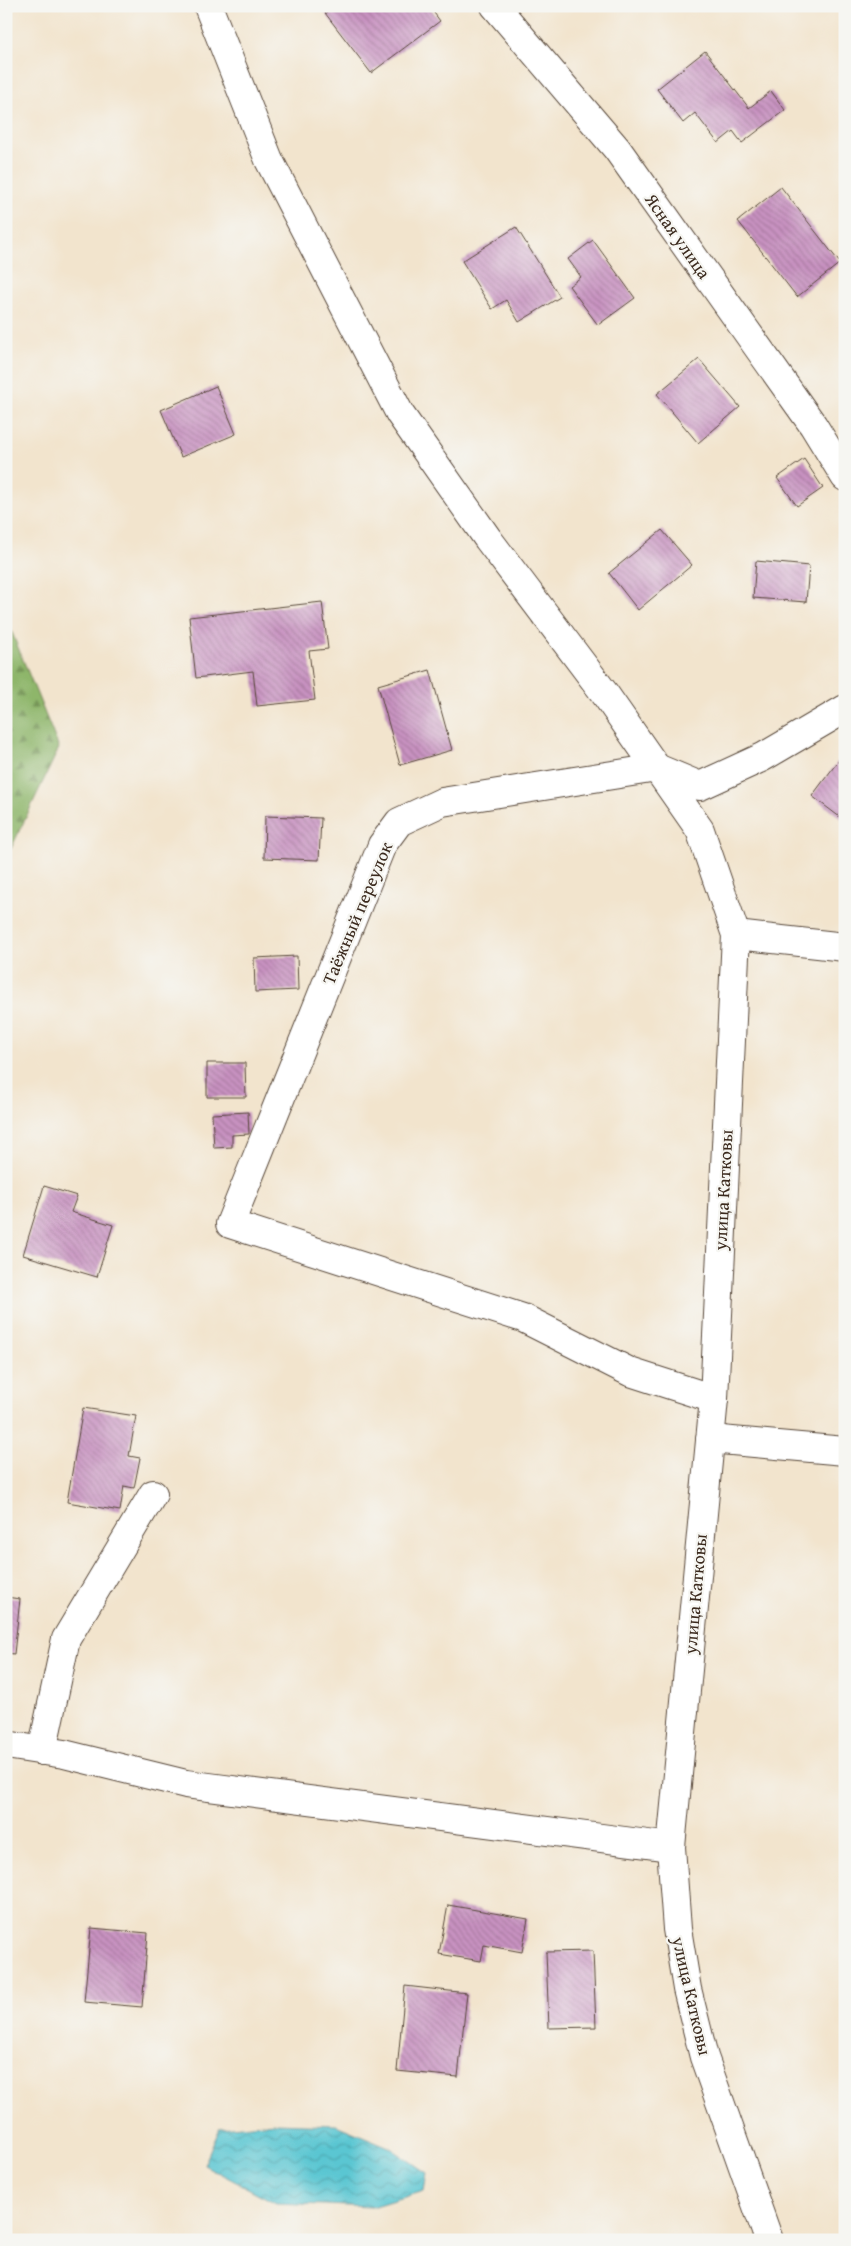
<svg xmlns="http://www.w3.org/2000/svg" width="851" height="2246" font-family="'Gentium Book Plus',serif">
	<defs>
		<pattern id="forest-firs" width="22" height="20" patternUnits="userSpaceOnUse" patternTransform="scale(1.25)"><rect width="22" height="20" fill="#8eb66b"/><path d="M5 1l3.5 6h-7zM16 11l3.5 6h-7z" fill="#759457"/></pattern>
		<pattern id="water-waves" width="16" height="10" patternUnits="userSpaceOnUse" patternTransform="scale(1.25)"><rect width="16" height="10" fill="#5ac6d2"/><path d="M0 5q4-4 8 0t8 0" fill="none" stroke="#4ca1aa"/></pattern>
		<pattern id="building-back-hatch" width="6" height="6" patternUnits="userSpaceOnUse" patternTransform="scale(1.25)"><rect width="6" height="6" fill="#c892c1"/><path d="M-1 5l2 2M0 0l6 6M5-1l2 2" fill="none" stroke="#a4779c"/></pattern>
	</defs>
	<rect width="100%" height="100%" fill="#f6f6f2"/>
	<filter id="ink" filterUnits="userSpaceOnUse"><feTurbulence type="fractalNoise" baseFrequency=".02" numOctaves="2"/><feDisplacementMap in="SourceGraphic" scale="10" xChannelSelector="R" yChannelSelector="G"/><feConvolveMatrix kernelMatrix="1 2 1 2 8 2 1 2 1" color-interpolation-filters="sRGB"/></filter>
	<filter id="wash" filterUnits="userSpaceOnUse"><feTurbulence type="fractalNoise" baseFrequency=".0096" numOctaves="4" result="noise"/><feDisplacementMap in="SourceGraphic" scale="20" xChannelSelector="R" yChannelSelector="G"/><feGaussianBlur stdDeviation="1.12" result="paint"/><feColorMatrix in="noise" values="0 0 0 0 0 0 0 0 0 0 0 0 0 0 0 0 0 1.4 0 .05"/><feComposite in="paint" operator="in"/></filter>
	<g filter="url(#wash)">
		<rect width="100%" height="100%" fill="#f2e4cd"/>
		<path fill="url(#forest-firs)" stroke="#647044" d="M 6,618 L 59,748 L 6,859 Z"/>
		<path fill="url(#water-waves)" stroke="#4a7878" d="M 274,2123 L 336,2125 L 389,2147 L 427,2173 L 424,2191 L 372,2207 L 276,2203 L 204,2165 L 220,2128 Z"/>
		<g id="blocks">
			<g fill="url(#building-back-hatch)">
				<path d="M 334,6 L 429,6 L 440,21 L 371,73 L 325,13 Z"/>
				<path d="M 705,51 L 749,108 L 771,91 L 785,110 L 742,143 L 733,131 L 718,143 L 695,113 L 683,123 L 657,89 Z"/>
				<path d="M 781,187 L 840,263 L 797,297 L 738,221 Z"/>
				<path d="M 516,227 L 560,297 L 519,322 L 506,300 L 492,309 L 462,261 Z"/>
				<path d="M 593,240 L 635,298 L 598,325 L 569,286 L 581,277 L 568,259 Z"/>
				<path d="M 699,359 L 740,407 L 698,443 L 657,394 Z"/>
				<path d="M 216,386 L 236,434 L 181,457 L 161,410 Z"/>
				<path d="M 804,459 L 823,488 L 797,506 L 777,478 Z"/>
				<path d="M 662,530 L 692,565 L 638,610 L 609,573 Z"/>
				<path d="M 756,561 L 809,566 L 806,602 L 753,598 Z"/>
				<path d="M 322,602 L 328,649 L 309,651 L 315,700 L 257,706 L 253,671 L 196,678 L 189,617 Z"/>
				<path d="M 430,670 L 452,750 L 400,765 L 378,685 Z"/>
				<path d="M 845,752 L 845,821 L 812,796 Z"/>
				<path d="M 265,816 L 321,818 L 319,860 L 264,858 Z"/>
				<path d="M 297,956 L 298,990 L 255,992 L 254,958 Z"/>
				<path d="M 207,1063 L 245,1063 L 246,1097 L 207,1097 Z"/>
				<path d="M 248,1112 L 249,1134 L 232,1135 L 232,1147 L 214,1148 L 212,1114 Z"/>
				<path d="M 44,1186 L 77,1196 L 71,1212 L 113,1225 L 97,1277 L 23,1255 Z"/>
				<path d="M 83,1408 L 136,1416 L 129,1456 L 140,1458 L 134,1488 L 124,1486 L 120,1511 L 67,1502 Z"/>
				<path d="M 6,1597 L 20,1599 L 14,1654 L 6,1653 Z"/>
				<path d="M 448,1905 L 528,1919 L 522,1952 L 484,1945 L 481,1961 L 439,1954 Z"/>
				<path d="M 91,1928 L 148,1933 L 142,2007 L 84,2002 Z"/>
				<path d="M 593,1951 L 596,2027 L 549,2028 L 546,1952 Z"/>
				<path d="M 405,1986 L 467,1993 L 458,2077 L 397,2071 Z"/>
			</g>
		</g>
	</g>
	<g filter="url(#ink)">
		<use href="#blocks" fill-opacity="0" stroke="#564638" stroke-width="1"/>
		<g fill="none" stroke-linecap="round" stroke-linejoin="round">
			<g stroke="#564638" stroke-width="30">
				<g id="minor">
					<path d="M 208,6 L 269,160 L 400,414 L 488,539 L 605,694 L 700,830 L 736,935 L 714,1399 L 671,1847 L 677,1929 L 687,1989 L 704,2057 L 769,2240"/>
					<path d="M 495,6 L 617,149 L 813,425 L 845,477"/>
					<path d="M 736,935 L 845,947"/>
					<path d="M 714,1399 L 630,1372 L 523,1318 L 230,1224 L 382,845 L 399,822 L 442,802 L 657,768 L 700,786 L 763,757 L 845,709"/>
					<path d="M 710,1439 L 845,1451"/>
					<path d="M 6,1745 L 64,1754 L 186,1784 L 671,1847"/>
					<path d="M 42,1751 L 66,1639 L 153,1494"/>
				</g>
			</g>
			<use href="#minor" stroke="#fff" stroke-width="28"/>
		</g>
	</g>
	<g text-anchor="middle" dominant-baseline="central" stroke-width="4.5" stroke-linejoin="round" paint-order="stroke">
		<g font-size="18" fill="#3b2a1e" stroke="#f6f6f2">
			<text transform="translate(678 236) rotate(55)">Ясная улица</text>
			<text transform="translate(357 913) rotate(-67)">Таёжный переулок</text>
			<text transform="translate(723 1190) rotate(-87)">улица Катковы</text>
			<text transform="translate(695 1594) rotate(-85)">улица Катковы</text>
			<text transform="translate(692 1996) rotate(77)">улица Катковы</text>
		</g>
	</g>
	<rect width="851" height="2246" fill="none" stroke="#f6f6f2" stroke-width="25"/>
</svg>
